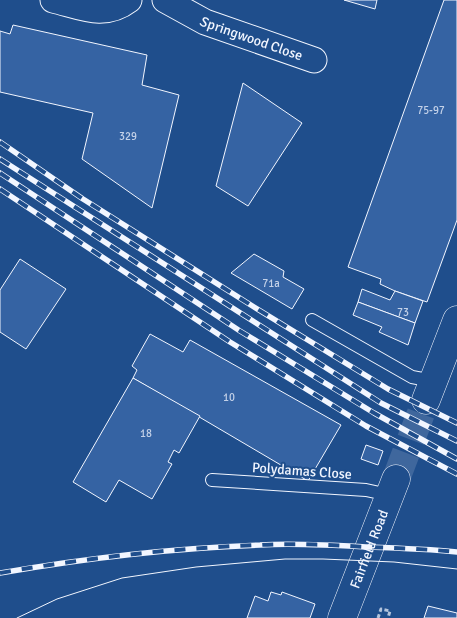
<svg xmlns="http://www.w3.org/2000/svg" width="457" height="618" font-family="Signika,sans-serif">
	<rect width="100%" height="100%" fill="#1f4e8c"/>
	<g fill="#3563a3" stroke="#f2f6ff">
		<path d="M 344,0 L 377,0 L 375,9 Z"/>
		<path d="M 444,0 L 457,0 L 457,220 L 427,302 L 395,291 L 380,284 L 381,279 L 348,267 Z"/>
		<path d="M 13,25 L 147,55 L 142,85 L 179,95 L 152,208 L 82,159 L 93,113 L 0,92 L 0,31 L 10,34 Z"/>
		<path d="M 243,83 L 302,123 L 248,206 L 216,186 Z"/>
		<path d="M 254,254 L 284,271 L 283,277 L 304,289 L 292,309 L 231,273 Z"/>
		<path d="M 20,259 L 66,289 L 26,349 L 0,332 L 0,290 Z"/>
		<path d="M 362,289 L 390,300 L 395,291 L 423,301 L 415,323 L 358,302 Z"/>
		<path d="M 358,302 L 415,323 L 408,345 L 379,332 L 382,327 L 353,315 Z"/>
		<path d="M 150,334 L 183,352 L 190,340 L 341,425 L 308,481 L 133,378 L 137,370 L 132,366 Z"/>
		<path d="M 133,378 L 200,416 L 179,453 L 174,450 L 168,462 L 172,464 L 152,499 L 119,480 L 106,502 L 73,482 Z"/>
		<path d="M 366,445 L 383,451 L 378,465 L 361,459 Z"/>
		<path d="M 271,592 L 281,595 L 282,592 L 315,604 L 310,618 L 247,618 L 255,596 L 268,601 Z"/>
		<path d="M 428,606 L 457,613 L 457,618 L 424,618 Z"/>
	</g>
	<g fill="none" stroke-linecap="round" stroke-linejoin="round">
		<path stroke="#3f679d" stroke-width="28" stroke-dasharray="28 14" stroke-linecap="butt" d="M 396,479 L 426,400"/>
		<g stroke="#f2f6ff" stroke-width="14">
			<g id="service">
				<path d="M 312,320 L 412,377 L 433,381"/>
				<path d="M 212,480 L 366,490 L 389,495"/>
			</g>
		</g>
		<g stroke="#f2f6ff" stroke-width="27">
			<g id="minor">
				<path d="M 53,0 C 82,7 104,19 129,0"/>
				<path id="s1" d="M 165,0 L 205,22 L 314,60"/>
			</g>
		</g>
		<g stroke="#f2f6ff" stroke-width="29">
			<g id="secondary">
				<path d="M 426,400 L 457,320"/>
				<path id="s2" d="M 342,618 L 396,479"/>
			</g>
		</g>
		<path stroke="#b3c4dc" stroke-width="3" stroke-dasharray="4 2.5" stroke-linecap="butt" d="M 378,618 L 381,609 L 390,611 L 388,618"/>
		<use href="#service" stroke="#1f4e8c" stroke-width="12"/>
		<use href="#minor" stroke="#1f4e8c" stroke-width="25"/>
		<use href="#secondary" stroke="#1f4e8c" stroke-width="28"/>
		<path stroke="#f2f6ff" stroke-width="1" d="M 17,618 L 57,599 L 122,578 L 196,567 L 285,559 L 323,559 L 394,562 L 457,569"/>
		<g stroke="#f2f6ff" stroke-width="5.5">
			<g id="rail">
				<path d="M 0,142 L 83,199 L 254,307 L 388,389 L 457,423"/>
				<path d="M 0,159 L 381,403 L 457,441"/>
				<path d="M 0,173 L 240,331 L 374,413 L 457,459"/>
				<path d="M 0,189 L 230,342 L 366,426 L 457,474"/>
				<path d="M 0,573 C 86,558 173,548 260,545 C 295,543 331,545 366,547 C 396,548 427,549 457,552"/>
			</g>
		</g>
		<use href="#rail" stroke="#1f4e8c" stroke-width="4" stroke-dasharray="11" stroke-linecap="butt"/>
	</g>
	<g text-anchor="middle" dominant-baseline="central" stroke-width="4" stroke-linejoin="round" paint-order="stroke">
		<g font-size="11" fill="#c3d1e8">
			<text x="431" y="110">75-97</text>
			<text x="128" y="136">329</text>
			<text x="271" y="283">71a</text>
			<text x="403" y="312">73</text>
			<text x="229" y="397">10</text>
			<text x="146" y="433">18</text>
		</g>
		<g font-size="14" fill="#f2f6ff" stroke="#1f4e8c">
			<text stroke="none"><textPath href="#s1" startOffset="95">Springwood Close</textPath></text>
			<text transform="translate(302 471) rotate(4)">Polydamas Close</text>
			<text stroke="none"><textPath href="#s2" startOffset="74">Fairfield Road</textPath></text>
		</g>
	</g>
</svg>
